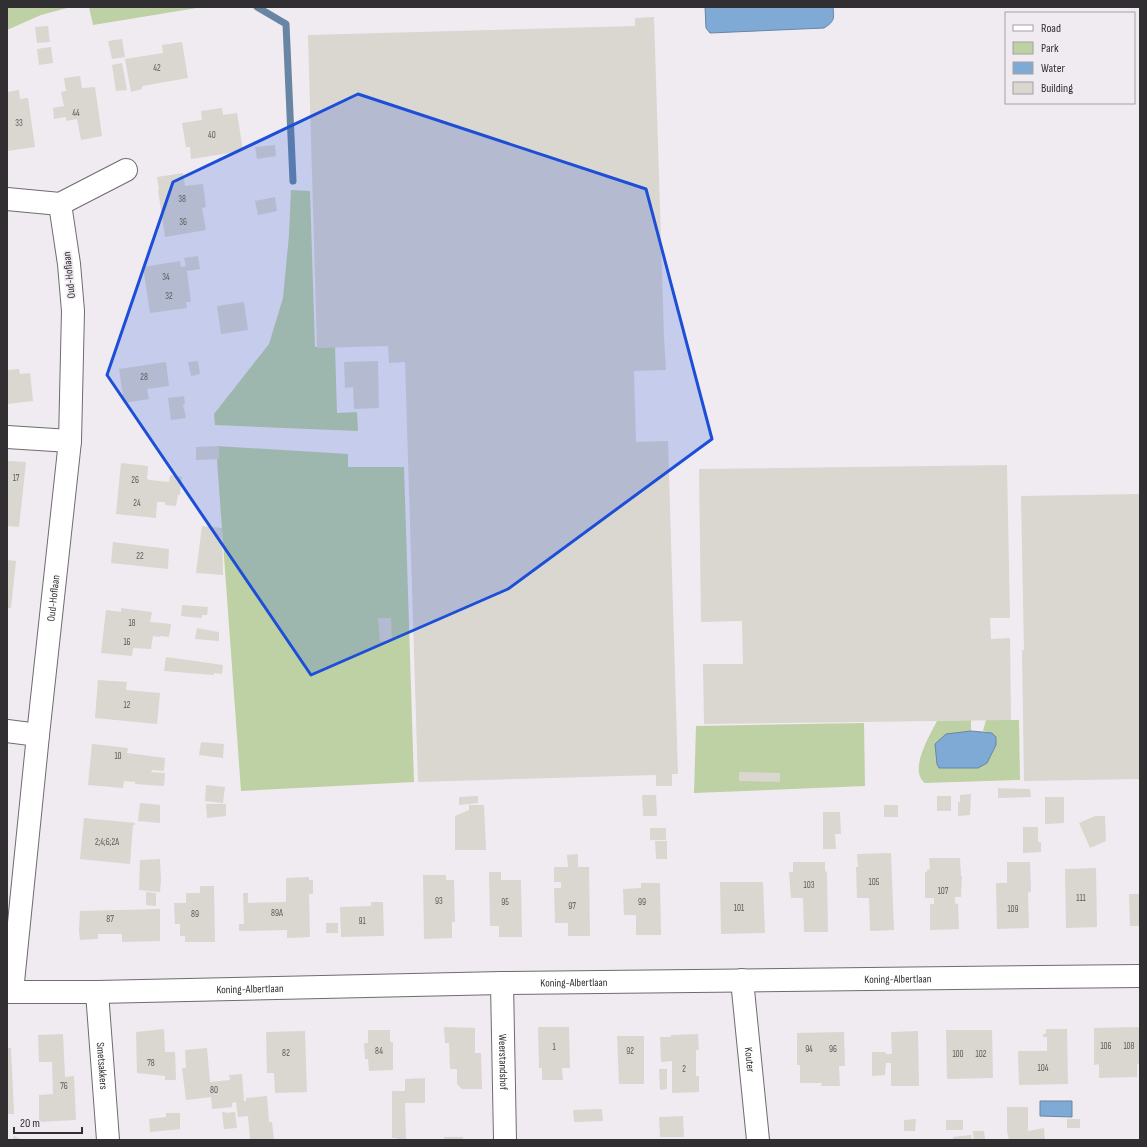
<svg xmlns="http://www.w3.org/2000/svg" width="1147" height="1147" font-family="'Sofia Sans Condensed',sans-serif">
	<rect width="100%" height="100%" fill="#f0ebf1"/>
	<g fill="#bdd1a5">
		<path d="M 7,7 L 71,7 L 41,15 L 7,30 Z"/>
		<path d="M 89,7 L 203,7 L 93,25 Z"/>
		<path d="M 291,190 L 310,191 L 315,347 L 335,346 L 337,413 L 357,412 L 358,431 L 215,425 L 214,414 L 269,344 L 283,298 L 289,235 Z"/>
		<path d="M 216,446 L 348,454 L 348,467 L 404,467 L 414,782 L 241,791 Z"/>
		<path d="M 971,720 L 971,731 L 955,733 L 936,744 L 937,764 L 939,768 L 996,737 L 992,733 L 983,731 L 986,720 L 1019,720 L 1020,780 L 925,783 C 908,770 930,735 937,721 Z"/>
		<path d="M 864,723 L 865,786 L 694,793 L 696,726 Z"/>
	</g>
	<g fill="#7faad5" stroke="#6885a4">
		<path d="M 705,7 L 833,7 C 834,19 835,21 824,28 L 710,33 L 706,28 Z"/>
		<path d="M 971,731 L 992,733 L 996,737 L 996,745 L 987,763 L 978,768 L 939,768 L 937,764 L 935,744 L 946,734 Z"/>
		<path d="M 1040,1101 L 1072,1101 L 1072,1117 L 1040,1116 Z"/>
	</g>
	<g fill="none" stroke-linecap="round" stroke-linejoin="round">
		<path stroke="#6885a4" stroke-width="7" d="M 257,7 L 286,24 L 293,181"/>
	</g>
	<g fill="#dad6d0">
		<path d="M 654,17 L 664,337 L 666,370 L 634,371 L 636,442 L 668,441 L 678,774 L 672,774 L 672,786 L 656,786 L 656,775 L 418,782 L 405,362 L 389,363 L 388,346 L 317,348 L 308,35 L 635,26 L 635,18 Z"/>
		<path d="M 48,26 L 50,42 L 37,43 L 35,27 Z"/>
		<path d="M 122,39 L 125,57 L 112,59 L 108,41 Z"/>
		<path d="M 182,42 L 188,78 L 142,86 L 142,89 L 131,92 L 125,59 L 163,53 L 162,45 Z"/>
		<path d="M 51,47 L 53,63 L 39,65 L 37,49 Z"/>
		<path d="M 122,63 L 127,90 L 116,91 L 112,65 Z"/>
		<path d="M 80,76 L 82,88 L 95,87 L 102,136 L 81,140 L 77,119 L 66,121 L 66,117 L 54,119 L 53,108 L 64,106 L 61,92 L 66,91 L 64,78 Z"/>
		<path d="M 19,90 L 20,99 L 28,98 L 35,147 L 7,151 L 7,92 Z"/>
		<path d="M 222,108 L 223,115 L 237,113 L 243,151 L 191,159 L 190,147 L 186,147 L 182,123 L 202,120 L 201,111 Z"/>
		<path d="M 275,145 L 276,156 L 257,159 L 255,147 Z"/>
		<path d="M 183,173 L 185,186 L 203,184 L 206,207 L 202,208 L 206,230 L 165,237 L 158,190 L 159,190 L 157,177 Z"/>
		<path d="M 275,197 L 277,211 L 258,215 L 255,201 Z"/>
		<path d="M 198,256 L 200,269 L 187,271 L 191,302 L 186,302 L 187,308 L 150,313 L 143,267 L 180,261 L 181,267 L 186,266 L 184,258 Z"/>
		<path d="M 244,302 L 248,330 L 221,334 L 217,306 Z"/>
		<path d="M 198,361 L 200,374 L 191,376 L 188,362 Z"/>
		<path d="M 378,361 L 379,408 L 354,409 L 353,387 L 345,388 L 344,362 Z"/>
		<path d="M 166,362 L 169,386 L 147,389 L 149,399 L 124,403 L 119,369 Z"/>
		<path d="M 19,369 L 20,374 L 30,373 L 33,401 L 7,404 L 7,370 Z"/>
		<path d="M 184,396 L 185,404 L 183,404 L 186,418 L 171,420 L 168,398 Z"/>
		<path d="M 219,446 L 219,459 L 196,460 L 196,447 Z"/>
		<path d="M 7,461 L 26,462 L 19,527 L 7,526 Z"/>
		<path d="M 121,463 L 148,466 L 147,479 L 150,480 L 169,482 L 170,475 L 182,477 L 180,495 L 178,495 L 176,506 L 165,505 L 165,502 L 157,502 L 156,518 L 116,514 Z"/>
		<path d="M 1007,465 L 1010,618 L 990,618 L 991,639 L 1010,638 L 1011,720 L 704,724 L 703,664 L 743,664 L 742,621 L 701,622 L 699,469 Z"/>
		<path d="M 1140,494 L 1140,779 L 1024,781 L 1022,650 L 1024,650 L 1021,496 Z"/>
		<path d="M 202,526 L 222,528 L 223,575 L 196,573 Z"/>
		<path d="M 113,542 L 169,549 L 168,569 L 111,563 Z"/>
		<path d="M 7,560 L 16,561 L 11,608 L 7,608 Z"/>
		<path d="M 182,605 L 208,607 L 207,615 L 202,615 L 202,618 L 181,616 Z"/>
		<path d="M 121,608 L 152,612 L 150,622 L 171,624 L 169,637 L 160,636 L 159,637 L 153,636 L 151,649 L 133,648 L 132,656 L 101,653 L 106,610 L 121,612 Z"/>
		<path d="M 378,618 L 391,618 L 392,640 L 380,642 Z"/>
		<path d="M 197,628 L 219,632 L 219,641 L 195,639 Z"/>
		<path d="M 166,657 L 223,665 L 222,674 L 214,673 L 214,675 L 164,671 Z"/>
		<path d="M 98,680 L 127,682 L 126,690 L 160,693 L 157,724 L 95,718 Z"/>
		<path d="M 201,742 L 224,744 L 223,758 L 199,755 Z"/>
		<path d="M 92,744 L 128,748 L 127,753 L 165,758 L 164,771 L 152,770 L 151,772 L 165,773 L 164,786 L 135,784 L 135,782 L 124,781 L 123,788 L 88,785 Z"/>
		<path d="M 739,772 L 780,773 L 780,782 L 739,781 Z"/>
		<path d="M 206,785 L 225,787 L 223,803 L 205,801 Z"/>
		<path d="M 998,788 L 1030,789 L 1031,797 L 998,798 Z"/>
		<path d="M 971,794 L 970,815 L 958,816 L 958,802 L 960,802 L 960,795 Z"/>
		<path d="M 642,795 L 656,795 L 657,816 L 643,816 Z"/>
		<path d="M 478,796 L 478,803 L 459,805 L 459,797 Z"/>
		<rect x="937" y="796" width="14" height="15"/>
		<path d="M 1045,797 L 1064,797 L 1064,823 L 1045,824 Z"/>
		<path d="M 140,803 L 160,805 L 160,823 L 138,821 Z"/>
		<path d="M 206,804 L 226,804 L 226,816 L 207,818 Z"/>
		<path d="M 469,805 L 484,805 L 486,850 L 455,850 L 455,816 L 469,810 Z"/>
		<rect x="884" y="805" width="14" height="12"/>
		<path d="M 823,812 L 840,812 L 841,834 L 835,834 L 836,849 L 823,849 Z"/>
		<path d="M 1095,816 L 1105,816 L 1106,841 L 1090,848 L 1079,823 Z"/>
		<path d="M 84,818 L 135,823 L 135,825 L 133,825 L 130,864 L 80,859 Z"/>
		<path d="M 1023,827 L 1038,827 L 1038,842 L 1041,842 L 1041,852 L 1023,853 Z"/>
		<rect x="650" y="828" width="16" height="12"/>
		<path d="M 655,841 L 667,841 L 667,859 L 656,859 Z"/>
		<path d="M 891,853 L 894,930 L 870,931 L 869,898 L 857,898 L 856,867 L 858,867 L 857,854 Z"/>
		<path d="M 578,854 L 578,867 L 589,867 L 590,936 L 568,936 L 568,923 L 555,923 L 554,888 L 561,888 L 561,882 L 554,882 L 554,867 L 568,867 L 567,855 Z"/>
		<path d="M 929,858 L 960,858 L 961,876 L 962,876 L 961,897 L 955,897 L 955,903 L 958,904 L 959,929 L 930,930 L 930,904 L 934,904 L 934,898 L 925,898 L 925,872 L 927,872 L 927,870 L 930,869 Z"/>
		<path d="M 160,859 L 161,881 L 160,892 L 139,890 L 140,860 Z"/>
		<path d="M 793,862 L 825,862 L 825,871 L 827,872 L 828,932 L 804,932 L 803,898 L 791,898 L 789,872 L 793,872 Z"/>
		<path d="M 1007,862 L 1030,862 L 1031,891 L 1028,893 L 1029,928 L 997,929 L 996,883 L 1007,883 Z"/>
		<path d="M 1096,868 L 1097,927 L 1066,928 L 1065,869 Z"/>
		<path d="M 489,872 L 501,872 L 501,880 L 521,880 L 522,937 L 499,937 L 499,926 L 490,926 Z"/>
		<path d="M 423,875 L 446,875 L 446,880 L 454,880 L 455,922 L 452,922 L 452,938 L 424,939 Z"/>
		<path d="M 309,877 L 309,880 L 313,880 L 313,894 L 309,894 L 310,937 L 287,938 L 287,930 L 239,931 L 239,924 L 244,924 L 243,893 L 248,893 L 248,903 L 286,902 L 286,878 Z"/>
		<path d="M 720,882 L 763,882 L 765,933 L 721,934 Z"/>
		<path d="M 641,883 L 660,883 L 661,935 L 636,935 L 636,915 L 624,915 L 623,889 L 641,888 Z"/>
		<path d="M 200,886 L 214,886 L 215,942 L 185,942 L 185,936 L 180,936 L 180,924 L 175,924 L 174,903 L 186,903 L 186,893 L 200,893 Z"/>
		<path d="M 146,892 L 156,893 L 156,906 L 146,905 Z"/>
		<path d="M 1129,894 L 1140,894 L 1140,926 L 1130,926 Z"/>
		<path d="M 371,902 L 383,902 L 384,936 L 341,937 L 340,907 L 371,906 Z"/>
		<path d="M 160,909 L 160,941 L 122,942 L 122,934 L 98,934 L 98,939 L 80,940 L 79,931 L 80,911 Z"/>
		<rect x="326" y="923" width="12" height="10"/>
		<path d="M 444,1027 L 475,1028 L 475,1053 L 481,1053 L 482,1089 L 462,1089 L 457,1084 L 457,1069 L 450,1069 L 449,1043 L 445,1043 Z"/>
		<path d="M 538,1027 L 569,1027 L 570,1068 L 562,1068 L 563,1080 L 542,1080 L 542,1068 L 539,1068 Z"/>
		<path d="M 1140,1027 L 1140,1064 L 1137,1064 L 1137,1077 L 1099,1078 L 1099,1064 L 1094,1065 L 1094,1028 Z"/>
		<path d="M 164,1029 L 165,1052 L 175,1052 L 176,1080 L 165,1080 L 165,1076 L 137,1073 L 136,1032 Z"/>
		<path d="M 1046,1029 L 1067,1029 L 1068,1084 L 1019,1085 L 1018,1051 L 1047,1051 L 1047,1037 L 1043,1037 L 1043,1034 L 1046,1034 Z"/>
		<path d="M 368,1030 L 390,1030 L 390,1042 L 393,1042 L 393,1070 L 369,1071 L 368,1059 L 365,1059 L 364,1043 L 368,1043 Z"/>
		<path d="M 946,1030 L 992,1030 L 993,1078 L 947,1079 Z"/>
		<path d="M 305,1031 L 307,1092 L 275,1093 L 274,1073 L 267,1073 L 266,1032 Z"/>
		<path d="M 918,1031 L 919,1086 L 891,1086 L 891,1063 L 886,1063 L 885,1075 L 872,1076 L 872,1052 L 886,1052 L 885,1054 L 892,1054 L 891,1032 Z"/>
		<path d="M 844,1032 L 845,1066 L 839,1066 L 840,1086 L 821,1086 L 822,1083 L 800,1083 L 800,1065 L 797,1065 L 797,1033 Z"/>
		<path d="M 63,1034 L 65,1077 L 74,1076 L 76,1120 L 39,1122 L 39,1095 L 53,1094 L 52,1062 L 39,1062 L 38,1035 Z"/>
		<path d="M 698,1034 L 699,1050 L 696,1050 L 696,1076 L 699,1076 L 699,1092 L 672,1093 L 672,1061 L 661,1062 L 660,1037 L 671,1037 L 671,1035 Z"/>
		<path d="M 617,1036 L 644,1036 L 644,1084 L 619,1084 Z"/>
		<path d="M 7,1048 L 11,1048 L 14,1114 L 7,1114 Z"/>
		<path d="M 207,1048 L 210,1082 L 230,1080 L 229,1075 L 242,1074 L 244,1101 L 246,1101 L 246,1098 L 267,1096 L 269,1122 L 272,1122 L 274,1140 L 250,1140 L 248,1116 L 238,1117 L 236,1102 L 232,1103 L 232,1107 L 212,1109 L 211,1097 L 186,1100 L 182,1068 L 186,1068 L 185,1050 Z"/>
		<path d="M 659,1069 L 667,1069 L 667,1089 L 660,1090 Z"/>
		<path d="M 425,1078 L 425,1103 L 405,1103 L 406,1140 L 397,1140 L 397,1138 L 392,1138 L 392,1091 L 405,1091 L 405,1079 Z"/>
		<path d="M 1007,1107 L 1028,1107 L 1028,1131 L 1044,1128 L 1045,1140 L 1009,1140 L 1007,1131 Z"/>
		<path d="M 602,1109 L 603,1121 L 574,1122 L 573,1110 Z"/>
		<path d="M 222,1112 L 225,1112 L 225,1113 L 235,1112 L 237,1128 L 224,1129 Z"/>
		<path d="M 166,1113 L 180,1113 L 180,1129 L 150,1132 L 149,1119 L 166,1117 Z"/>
		<path d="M 683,1116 L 684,1137 L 660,1137 L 659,1117 Z"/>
		<path d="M 916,1119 L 915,1131 L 904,1131 L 904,1120 Z"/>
		<rect x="1067" y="1119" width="13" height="9"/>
		<rect x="946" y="1120" width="17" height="10"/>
		<path d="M 973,1131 L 984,1131 L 985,1140 L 974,1140 Z"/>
		<path d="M 971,1135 L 972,1140 L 953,1140 L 953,1137 Z"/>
		<path d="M 14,1136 L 22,1140 L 12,1140 Z"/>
		<path d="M 444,1137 L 463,1137 L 463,1140 L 445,1140 Z"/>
	</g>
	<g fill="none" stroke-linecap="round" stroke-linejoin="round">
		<g stroke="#6f6b70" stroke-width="24">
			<g id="street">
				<path d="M 7,199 L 60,204 L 126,170"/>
				<path d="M 7,437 L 70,441"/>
				<path d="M 7,731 L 38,735"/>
				<path id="s1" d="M 742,980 L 758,1140"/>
				<path id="s2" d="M 502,983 L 505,1140"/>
				<path id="s3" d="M 12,992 L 38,735 L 70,441 L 73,311 L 69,264 L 60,204"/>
				<path id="s4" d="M 97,992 L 108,1140"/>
			</g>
		</g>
		<g stroke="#6f6b70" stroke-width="24">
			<g id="secondary">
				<path id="s5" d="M 7,992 L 97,992 L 502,983 L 1140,976"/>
			</g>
		</g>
		<use href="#street" stroke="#fff" stroke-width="22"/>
		<use href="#secondary" stroke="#fff" stroke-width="22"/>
	</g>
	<path fill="#1d4ed8" fill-opacity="0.2" stroke="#1d4ed8" stroke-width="3" stroke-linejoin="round" d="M 358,94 L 646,189 L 712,439 L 508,589 L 311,675 L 107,375 L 173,182 Z"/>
	<g text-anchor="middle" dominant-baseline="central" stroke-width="3.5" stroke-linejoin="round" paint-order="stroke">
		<g font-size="9" fill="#5b5959">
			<text x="157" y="68">42</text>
			<text x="76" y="113">44</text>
			<text x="19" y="123">33</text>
			<text x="212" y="135">40</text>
			<text x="182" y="199">38</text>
			<text x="183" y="222">36</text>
			<text x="166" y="277">34</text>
			<text x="169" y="296">32</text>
			<text x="144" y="377">28</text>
			<text x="16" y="478">17</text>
			<text x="135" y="480">26</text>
			<text x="137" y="503">24</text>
			<text x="140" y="556">22</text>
			<text x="132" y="623">18</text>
			<text x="127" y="642">16</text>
			<text x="127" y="705">12</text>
			<text x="118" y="756">10</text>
			<text x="107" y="842">2;4;6;2A</text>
			<text x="874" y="882">105</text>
			<text x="809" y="885">103</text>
			<text x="943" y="891">107</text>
			<text x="1081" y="898">111</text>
			<text x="439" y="901">93</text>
			<text x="505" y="902">95</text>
			<text x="642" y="902">99</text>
			<text x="572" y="906">97</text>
			<text x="739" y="908">101</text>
			<text x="1013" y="909">109</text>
			<text x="277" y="913">89A</text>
			<text x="195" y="914">89</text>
			<text x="110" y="919">87</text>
			<text x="362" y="921">91</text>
			<text x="1106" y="1046">106</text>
			<text x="1129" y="1046">108</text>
			<text x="554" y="1047">1</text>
			<text x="809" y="1049">94</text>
			<text x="833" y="1049">96</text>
			<text x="379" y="1051">84</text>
			<text x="630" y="1051">92</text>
			<text x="286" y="1053">82</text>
			<text x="958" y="1054">100</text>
			<text x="981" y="1054">102</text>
			<text x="151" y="1063">78</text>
			<text x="1043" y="1068">104</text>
			<text x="684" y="1069">2</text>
			<text x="64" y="1086">76</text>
			<text x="214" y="1090">80</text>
		</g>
		<g font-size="11" fill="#312f31" stroke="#f0ebf1">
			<text transform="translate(69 275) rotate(-96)">Oud-Hoflaan</text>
			<text stroke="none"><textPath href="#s3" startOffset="396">Oud-Hoflaan</textPath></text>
			<text stroke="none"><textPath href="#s5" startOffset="891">Koning-Albertlaan</textPath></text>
			<text stroke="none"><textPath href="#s5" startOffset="567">Koning-Albertlaan</textPath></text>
			<text stroke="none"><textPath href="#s5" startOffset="243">Koning-Albertlaan</textPath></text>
			<text stroke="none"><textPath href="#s1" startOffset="80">Kouter</textPath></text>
			<text stroke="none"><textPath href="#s2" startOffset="79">Weerstandshof</textPath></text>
			<text stroke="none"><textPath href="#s4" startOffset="74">Smetsakkers</textPath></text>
		</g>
	</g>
	<rect width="1147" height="1147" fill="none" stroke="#312f31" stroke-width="16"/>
	<rect x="1005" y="12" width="130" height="92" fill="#f0ebf1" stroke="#a4a0a4"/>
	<rect x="1013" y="25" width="20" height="6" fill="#ffffff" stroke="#a4a0a4"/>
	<text x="1041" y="32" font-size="12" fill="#312f31">Road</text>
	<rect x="1013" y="42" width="20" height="12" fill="#bdd1a5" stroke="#a4a0a4"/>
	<text x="1041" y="52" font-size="12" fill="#312f31">Park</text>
	<rect x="1013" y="62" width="20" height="12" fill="#7faad5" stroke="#a4a0a4"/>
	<text x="1041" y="72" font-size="12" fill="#312f31">Water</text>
	<rect x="1013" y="82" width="20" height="12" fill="#dad6d0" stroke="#a4a0a4"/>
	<text x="1041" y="92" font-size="12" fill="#312f31">Building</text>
	<path d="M14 1127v6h68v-6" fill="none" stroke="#312f31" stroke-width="2"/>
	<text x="20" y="1127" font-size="12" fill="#312f31" stroke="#f0ebf1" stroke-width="3" paint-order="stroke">20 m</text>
</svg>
